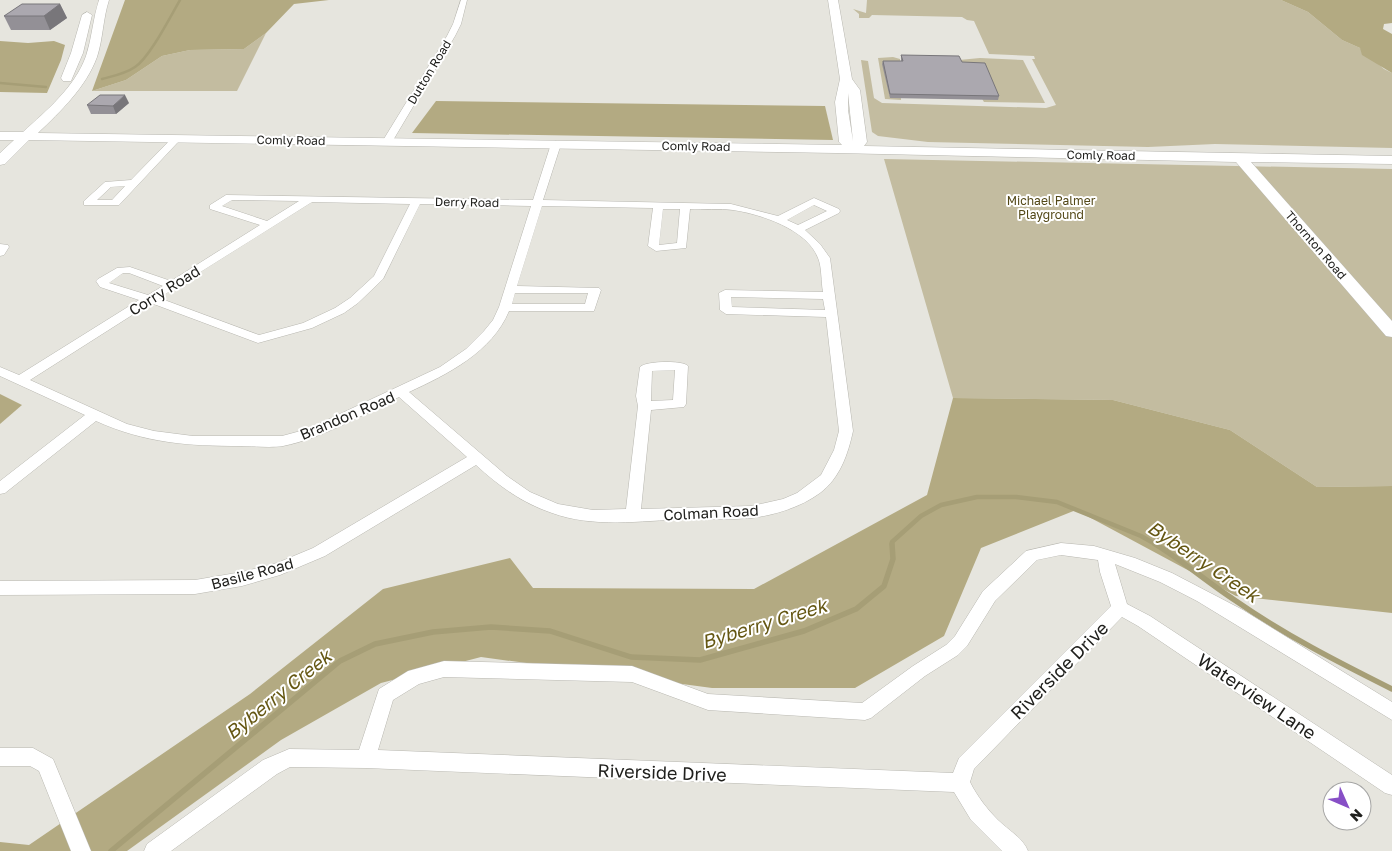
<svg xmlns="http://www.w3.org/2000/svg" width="1392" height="851" font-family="'Golos Text',sans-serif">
	<rect width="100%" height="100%" fill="#e6e5de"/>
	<g fill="#c3bca0">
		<path d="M 867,0 L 1281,0 L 1308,12 L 1342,40 L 1360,48 L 1384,69 L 1392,73 L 1392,148 L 1215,144 L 1148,147 L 928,142 L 878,136 L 872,132 L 861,60 L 868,61 L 874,98 L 882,103 L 1046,108 L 1056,105 L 1032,59 L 1035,59 L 1034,56 L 989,54 L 974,21 L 967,20 L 962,17 L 872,15 L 869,18 L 859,18 L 859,14 L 853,9 L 866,13 Z"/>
		<path d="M 266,33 L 237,91 L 92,91 L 126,80 L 162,56 L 190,50 L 244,49 Z"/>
		<path d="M 893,57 L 900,59 L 900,63 L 890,97 L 901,98 L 901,100 L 885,99 L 878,58 Z"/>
		<path d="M 980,58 L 1023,60 L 1045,103 L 984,102 L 959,60 Z"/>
		<path d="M 884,159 L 1392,169 L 1392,486 L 1317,487 L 1230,430 L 1113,400 L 953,398 Z"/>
	</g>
	<g fill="#b3aa82">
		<path d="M 125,0 L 329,0 L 294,4 L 266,33 L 244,49 L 190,50 L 162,56 L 126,80 L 92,91 Z"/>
		<path d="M 1281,0 L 1392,0 L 1392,23 L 1384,24 L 1383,29 L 1392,34 L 1392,73 L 1362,55 L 1360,48 L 1342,40 L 1308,12 Z"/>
		<path d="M 0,41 L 28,43 L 54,41 L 65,45 L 61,60 L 47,93 L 0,92 Z"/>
		<path d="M 436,101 L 825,106 L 833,140 L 412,133 Z"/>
		<path d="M 0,394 L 22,405 L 0,424 Z"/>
		<path d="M 953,398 L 1113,400 L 1230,430 L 1317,487 L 1392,486 L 1392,613 L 1236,596 L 1076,510 L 981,548 L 944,636 L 855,688 L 712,688 L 481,657 L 381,683 L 281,740 L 127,851 L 0,851 L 0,842 L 29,845 L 250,694 L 383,589 L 510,558 L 533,588 L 754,589 L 927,495 Z"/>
	</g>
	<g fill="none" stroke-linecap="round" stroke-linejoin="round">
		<g stroke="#a69e76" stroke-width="2.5">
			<path d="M 102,79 C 113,76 125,74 135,67 C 150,57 170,17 180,0"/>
			<path d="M 0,83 L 46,87"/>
		</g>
		<path stroke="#a69e76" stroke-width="4.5" d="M 892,545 L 892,542 L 921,516 L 941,505 L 977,497 L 1016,497 L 1057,502 L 1141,536 L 1157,545"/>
		<g stroke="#a69e76" stroke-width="5.5">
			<path d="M 1155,544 C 1183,561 1208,583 1236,601 C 1285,635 1338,662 1392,689"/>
			<path d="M 111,851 L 340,661 L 375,644 L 433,632 L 491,627 L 550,631 L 631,657 L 700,660 L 804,631 L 856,609 L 884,586 L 893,559 L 892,544"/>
		</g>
		<g stroke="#b8b7b0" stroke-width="1">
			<g id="street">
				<path d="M 461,0 L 467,0 L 461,24 L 455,36 L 392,142 L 387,145 L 384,144 L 382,142 L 447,36 L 453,24 Z"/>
				<path d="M 176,136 L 179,137 L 179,141 L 119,205 L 84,205 L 84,201 L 105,182 L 131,180 L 173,137 ZM 125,186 L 112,200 L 97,200 L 111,187 Z"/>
				<path d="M 556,141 L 561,144 L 543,200 L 731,204 L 778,216 L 814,198 L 839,209 L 840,211 L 839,213 L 805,230 L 820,244 L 830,258 L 853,431 C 848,454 840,478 820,493 C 801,507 775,515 752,518 C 730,520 706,519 684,519 C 641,521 593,528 552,513 C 522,503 499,486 476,465 L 325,556 L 280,575 L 242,586 L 195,594 L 0,595 L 0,581 L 195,580 L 242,572 L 277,563 L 313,548 L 467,457 L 399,397 C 362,415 323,438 283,446 C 270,448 254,446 241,446 C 188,446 145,443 96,421 L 5,493 L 0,494 L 0,481 L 85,415 L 0,376 L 0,367 L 19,375 L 139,300 L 100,287 L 96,281 L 98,279 L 117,268 L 130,267 L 171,281 L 260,225 L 210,209 L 210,205 L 226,195 L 533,200 L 551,144 ZM 232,200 L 299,201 L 267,221 L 222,206 ZM 312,202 L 410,204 L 374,276 L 350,298 L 335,308 L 303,323 L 259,335 L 159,298 ZM 420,204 L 531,206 L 499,307 L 493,320 L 484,331 L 466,349 L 440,367 L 308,429 L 282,436 L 193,436 L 154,431 L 127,424 L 30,380 L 151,303 L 258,343 L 312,328 L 344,313 L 358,303 L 383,279 ZM 814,205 L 827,211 L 798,225 L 787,220 ZM 542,206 L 653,208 L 648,246 L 656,251 L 686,248 L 690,209 C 704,210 719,208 733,210 C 760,214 807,229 818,258 C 822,267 821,282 823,292 L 725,290 L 719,293 L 720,310 L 726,314 L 826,317 L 839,431 L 834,450 L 821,475 L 797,493 L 783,499 L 752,506 L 641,509 L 651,410 L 684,407 L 686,404 L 688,366 C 683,360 645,361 640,367 L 636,396 L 638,406 L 626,509 L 593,510 L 558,504 L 530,492 L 507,476 L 409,392 C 448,374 492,352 509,311 L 594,311 L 601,290 L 599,288 L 517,286 ZM 663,209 L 680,209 L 677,243 L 659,245 ZM 123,273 L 129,273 L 163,286 L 148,295 L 109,283 ZM 515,293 L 588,293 L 585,304 L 512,304 ZM 731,297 L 823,299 L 825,310 L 732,307 ZM 675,370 L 673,400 L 651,401 L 652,371 Z"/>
				<path d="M 0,244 L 8,245 L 9,247 L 4,255 L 0,256 Z"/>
				<path d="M 1061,543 L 1094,546 L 1135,558 L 1172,573 L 1243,610 L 1392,702 L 1392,720 L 1197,601 L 1160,582 L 1115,564 L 1127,604 L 1150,616 L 1392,775 L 1392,795 L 1385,793 L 1138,626 L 1122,617 L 974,769 L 970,782 C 977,796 987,809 998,820 C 1008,830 1023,838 1028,851 L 1002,851 L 971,820 L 954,792 L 366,768 L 290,767 L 277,774 L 171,851 L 144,851 L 147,844 L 263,760 L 282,752 L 289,749 L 359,750 L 379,689 L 408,671 L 444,661 L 632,666 L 708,694 L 862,703 L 913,666 L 946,645 L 955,636 L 983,591 L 1026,551 ZM 1061,555 L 1098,560 L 1100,572 L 1111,606 L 959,758 L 953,773 L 378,750 L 393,700 L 419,684 L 444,677 L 632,682 L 708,710 L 865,720 L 871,718 L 925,676 L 958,655 L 967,646 L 995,601 L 1037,560 Z"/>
				<path d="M 0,748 L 33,748 L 53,759 L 91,851 L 71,851 L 39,771 L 30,766 L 0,766 Z"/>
			</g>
		</g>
		<g stroke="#b8b7b0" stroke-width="1">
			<g id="secondary">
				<path d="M 99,0 L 109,0 C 103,18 103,39 97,57 C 86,87 61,111 38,133 L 842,145 L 839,142 L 835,102 L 840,79 L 828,0 L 838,0 L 852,79 L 860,90 L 867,142 L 864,146 L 1392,156 L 1392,164 L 1251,162 L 1392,321 L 1392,337 L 1386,336 L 1236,162 L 836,153 L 29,140 L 5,164 L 0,165 L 0,153 L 14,140 L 0,140 L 0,132 L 23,132 C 46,111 75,87 86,56 C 92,38 93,18 99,0 ZM 848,93 L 853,141 L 848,110 Z"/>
				<path d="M 87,12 L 92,15 L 83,53 L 71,81 L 63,81 L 61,78 L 71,53 L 82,15 Z"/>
			</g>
		</g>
		<use href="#street" fill="#fff" fill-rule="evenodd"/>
		<use href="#secondary" fill="#fff" fill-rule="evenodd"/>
	</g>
	<g fill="#939096">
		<path d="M 60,4 L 67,18 L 50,30 L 11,30 L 4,16 Z"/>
		<path d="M 901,55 L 962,62 L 999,96 L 998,100 L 890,98 L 882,64 L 883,61 L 901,61 Z"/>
		<path d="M 129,103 L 116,114 L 91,114 L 87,105 Z"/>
	</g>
	<g fill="#78767a">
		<path d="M 60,4 L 67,18 L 50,30 L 44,16 Z"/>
		<path d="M 125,95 L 129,103 L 116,114 L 113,106 Z"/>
	</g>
	<g fill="#aba8af" stroke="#78767a">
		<path d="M 22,4 L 60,4 L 44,16 L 4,16 Z"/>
		<path d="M 901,55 L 959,56 L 962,62 L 985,63 L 999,96 L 890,94 L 883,61 L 903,61 Z"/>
		<path d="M 100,95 L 125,95 L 113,106 L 87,105 Z"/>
	</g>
	<g text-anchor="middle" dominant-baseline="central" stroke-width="4" stroke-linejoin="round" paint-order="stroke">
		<g font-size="12" fill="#20201d" stroke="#fff">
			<text transform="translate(429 72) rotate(-59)">Dutton Road</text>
			<text transform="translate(291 140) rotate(1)">Comly Road</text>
			<text transform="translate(696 146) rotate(1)">Comly Road</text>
			<text transform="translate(1101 155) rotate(1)">Comly Road</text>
			<text transform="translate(467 202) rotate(1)">Derry Road</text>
			<text transform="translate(1316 245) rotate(49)">Thornton Road</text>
		</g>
		<g font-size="12" fill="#534817" stroke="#fff">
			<text x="1051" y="200">Michael Palmer<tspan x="1051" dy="14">Playground</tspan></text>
		</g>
		<g font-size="15" fill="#20201d" stroke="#fff">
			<text transform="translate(164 290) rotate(-32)">Corry Road</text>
			<text transform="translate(347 415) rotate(-23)">Brandon Road</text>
			<text transform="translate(711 512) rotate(-3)">Colman Road</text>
			<text transform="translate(252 573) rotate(-15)">Basile Road</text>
		</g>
		<g font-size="18" fill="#20201d" stroke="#fff">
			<text transform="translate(1059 670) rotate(-45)">Riverside Drive</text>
			<text transform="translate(1257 696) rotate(34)">Waterview Lane</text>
			<text transform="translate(662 772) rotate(2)">Riverside Drive</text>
		</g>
		<g font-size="19" font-style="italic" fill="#655713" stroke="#fff">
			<text transform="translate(1204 561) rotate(34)">Byberry Creek</text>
			<text transform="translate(764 623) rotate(-17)">Byberry Creek</text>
			<text transform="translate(278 694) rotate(-39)">Byberry Creek</text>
		</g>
	</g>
	<g transform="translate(1347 806) rotate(135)"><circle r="24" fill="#ffffff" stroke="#a6a6a5"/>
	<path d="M0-4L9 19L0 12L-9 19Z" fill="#874fc6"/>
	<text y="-8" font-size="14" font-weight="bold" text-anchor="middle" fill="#20201d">N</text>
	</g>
</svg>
